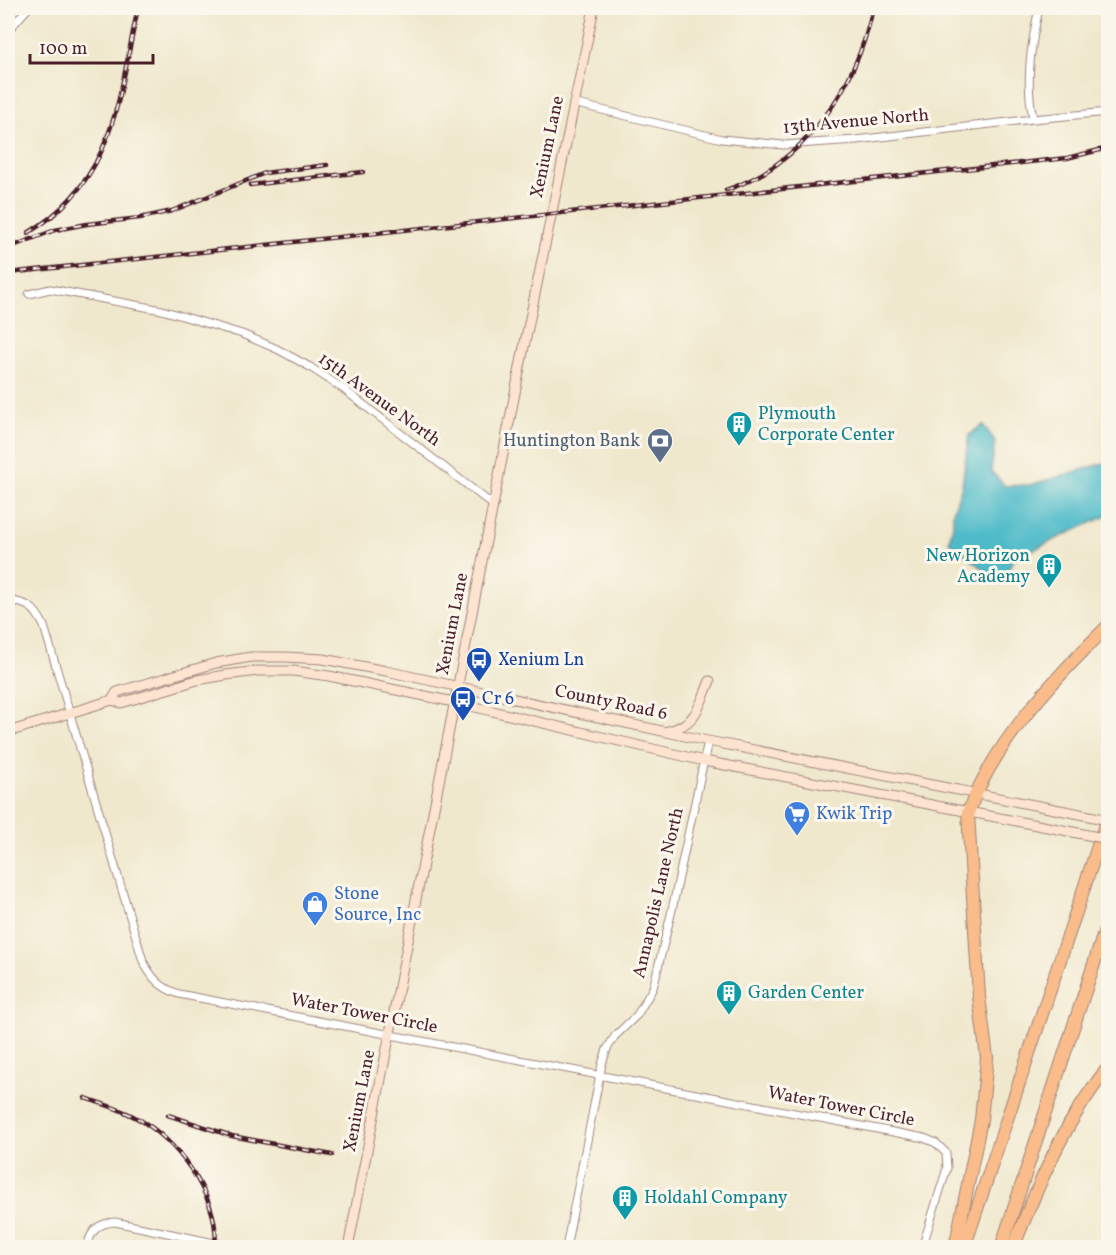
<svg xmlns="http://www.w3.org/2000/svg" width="1116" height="1255" font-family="Vollkorn,serif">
	<rect width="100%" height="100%" fill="#fbf7ec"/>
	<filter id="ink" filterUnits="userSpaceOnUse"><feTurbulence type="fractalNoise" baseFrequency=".0167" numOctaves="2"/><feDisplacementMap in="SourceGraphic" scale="12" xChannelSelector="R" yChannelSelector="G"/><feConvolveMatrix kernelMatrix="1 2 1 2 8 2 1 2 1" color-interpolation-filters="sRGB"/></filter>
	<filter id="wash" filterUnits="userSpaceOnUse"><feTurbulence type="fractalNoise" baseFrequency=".008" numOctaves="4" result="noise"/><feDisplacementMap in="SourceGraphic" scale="24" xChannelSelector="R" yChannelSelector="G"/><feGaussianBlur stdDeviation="1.35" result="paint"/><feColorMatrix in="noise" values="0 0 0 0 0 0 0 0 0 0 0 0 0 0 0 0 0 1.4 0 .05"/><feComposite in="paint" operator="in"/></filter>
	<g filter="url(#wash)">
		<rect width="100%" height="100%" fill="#f0e8cd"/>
		<path fill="#4fbbc9" stroke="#4c6d7a" stroke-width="1.5" d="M 983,425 L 995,441 L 991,471 L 1005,486 L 1030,485 L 1108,462 L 1108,515 L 1015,558 L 1004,576 L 994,577 L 949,542 L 953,524 L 953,512 L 962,486 L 969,435 Z"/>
	</g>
	<g filter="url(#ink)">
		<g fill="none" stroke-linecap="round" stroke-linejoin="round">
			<g stroke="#9d847c" stroke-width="9">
				<g id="minor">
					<path d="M 8,31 L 28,8"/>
					<path d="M 573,103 L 722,139 L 783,145 L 856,140 L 1033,119 L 1108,112"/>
					<path d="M 1033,119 C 1025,81 1031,45 1039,8"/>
					<path d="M 29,294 L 50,289 L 162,310 L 242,334 L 277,349 L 310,367 L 342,388 L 493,505"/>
					<path d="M 8,600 C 29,604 34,606 44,626 L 143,961 C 152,979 161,988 179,994 L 924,1138 L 936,1143 L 946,1153 L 947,1168 L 922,1248"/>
					<path d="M 87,1248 C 90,1231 98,1223 115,1222 L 238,1248"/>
					<path d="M 566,1248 L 602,1064 L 607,1049 L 615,1036 L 637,1015 L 653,988 L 672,910 L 708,741"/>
				</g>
			</g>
			<g stroke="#9d847c" stroke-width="11">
				<g id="secondary">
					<path d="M 112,700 L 117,692 L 216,663 L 251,657 L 285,657 L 323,659 L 386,671 L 708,741 L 1075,813"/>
					<path d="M 668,731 C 697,724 699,706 710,681"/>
					<path d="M 8,732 L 112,700 L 121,703 L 197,680 L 226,675 L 258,671 L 293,671 L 329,676 L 454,702 L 704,761 L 1068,831"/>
					<path d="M 348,1248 L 522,357 L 594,8"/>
				</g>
			</g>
			<g stroke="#9d847c" stroke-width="14">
				<g id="motorway">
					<path d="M 955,1248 L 981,1120 L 987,1058 L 979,997 L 968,813 C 994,742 1055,678 1108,626"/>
					<path d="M 964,1248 L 1108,816"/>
					<path d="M 1001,1248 L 1108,921"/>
					<path d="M 1013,1248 C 1038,1185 1065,1120 1108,1068"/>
				</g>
			</g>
			<use href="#minor" stroke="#fff" stroke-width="7"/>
			<use href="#secondary" stroke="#fde4d0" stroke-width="9"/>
			<use href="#motorway" stroke="#f9bc8a" stroke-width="12"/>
			<g stroke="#4a1f2b" stroke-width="4.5">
				<g id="rail">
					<path d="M 250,185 L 363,172"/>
					<path d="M 726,190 C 806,163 856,88 873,8"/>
					<path d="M 28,233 C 115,181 118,98 138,8"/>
					<path d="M 8,248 L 55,230 L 87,224 L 140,218 L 172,211 L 265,173 L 327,165"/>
					<path d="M 8,273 L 1067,158 L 1108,148"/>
					<path d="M 85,1098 C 106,1105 127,1111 145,1123 C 182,1146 221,1203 215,1248"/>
					<path d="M 168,1115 L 232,1136 L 332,1155"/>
				</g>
			</g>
			<use href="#rail" stroke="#fbf7ec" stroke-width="2" stroke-dasharray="7" stroke-linecap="butt"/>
			<g stroke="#9d847c" stroke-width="11" stroke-linecap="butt">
				<g id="secondary-bridge">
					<path d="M 1075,813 L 1108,820"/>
					<path d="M 1068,831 L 1108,839"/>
				</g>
			</g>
			<use href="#secondary-bridge" stroke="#fde4d0" stroke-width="9"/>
		</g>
	</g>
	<defs>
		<g id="building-pin" transform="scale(1.35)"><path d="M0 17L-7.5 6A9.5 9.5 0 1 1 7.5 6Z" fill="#0f9aa8" stroke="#fbf7ec"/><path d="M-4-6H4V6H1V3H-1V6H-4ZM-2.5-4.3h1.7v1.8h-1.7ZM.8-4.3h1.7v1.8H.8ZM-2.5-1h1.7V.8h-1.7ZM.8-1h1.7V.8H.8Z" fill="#fff"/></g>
		<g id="bank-pin" transform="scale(1.35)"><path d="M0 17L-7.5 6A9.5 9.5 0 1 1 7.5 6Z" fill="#5c6f8a" stroke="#fbf7ec"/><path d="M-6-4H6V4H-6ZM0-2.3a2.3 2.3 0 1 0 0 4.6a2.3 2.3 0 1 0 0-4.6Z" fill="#fff"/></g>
		<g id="bus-pin" transform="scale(1.35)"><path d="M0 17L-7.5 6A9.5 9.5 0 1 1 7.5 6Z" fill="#1a4fb4" stroke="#fbf7ec"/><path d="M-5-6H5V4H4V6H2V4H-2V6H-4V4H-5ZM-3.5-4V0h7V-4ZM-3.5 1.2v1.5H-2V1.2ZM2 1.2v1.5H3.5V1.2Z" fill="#fff"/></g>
		<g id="supermarket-pin" transform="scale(1.35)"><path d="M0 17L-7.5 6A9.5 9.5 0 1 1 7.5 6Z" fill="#3f7fe0" stroke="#fbf7ec"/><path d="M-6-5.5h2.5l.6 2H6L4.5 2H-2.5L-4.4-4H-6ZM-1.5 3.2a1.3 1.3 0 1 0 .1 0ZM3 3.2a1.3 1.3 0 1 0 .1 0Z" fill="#fff"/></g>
		<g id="shop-pin" transform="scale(1.35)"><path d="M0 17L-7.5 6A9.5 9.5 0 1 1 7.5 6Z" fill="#3f7fe0" stroke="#fbf7ec"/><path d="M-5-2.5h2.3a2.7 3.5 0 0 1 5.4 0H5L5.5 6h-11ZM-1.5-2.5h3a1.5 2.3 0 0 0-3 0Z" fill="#fff"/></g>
	</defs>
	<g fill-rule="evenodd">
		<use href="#building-pin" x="739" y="424"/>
		<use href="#bank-pin" x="660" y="441"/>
		<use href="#building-pin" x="1049" y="566"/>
		<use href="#bus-pin" x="479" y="660"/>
		<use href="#bus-pin" x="463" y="699"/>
		<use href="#supermarket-pin" x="797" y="814"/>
		<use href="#shop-pin" x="315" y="904"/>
		<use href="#building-pin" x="729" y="993"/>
		<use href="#building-pin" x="625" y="1198"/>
	</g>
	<g text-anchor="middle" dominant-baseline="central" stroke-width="6" stroke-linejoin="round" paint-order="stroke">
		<g font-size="18" fill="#4a1f2b" stroke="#fbf7ec">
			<text transform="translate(856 122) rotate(-5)">13th Avenue North</text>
			<text transform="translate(548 147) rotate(-78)">Xenium Lane</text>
			<text transform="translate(379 400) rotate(36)">15th Avenue North</text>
			<text transform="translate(453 624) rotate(-79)">Xenium Lane</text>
			<text transform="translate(611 703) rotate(12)">County Road 6</text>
			<text transform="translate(659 893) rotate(-77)">Annapolis Lane North</text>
			<text transform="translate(364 1014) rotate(11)">Water Tower Circle</text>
			<text transform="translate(360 1101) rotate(-79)">Xenium Lane</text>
			<text transform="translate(841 1107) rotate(11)">Water Tower Circle</text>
		</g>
		<g font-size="18" fill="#0d838f" stroke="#fbf7ec" text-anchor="start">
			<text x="758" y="414">Plymouth<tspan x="758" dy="21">Corporate Center</tspan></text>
			<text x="1030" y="556" text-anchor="end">New Horizon<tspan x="1030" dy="21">Academy</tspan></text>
			<text x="748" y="993">Garden Center</text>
			<text x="644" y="1198">Holdahl Company</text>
		</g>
		<g font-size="18" fill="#4e5e75" stroke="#fbf7ec" text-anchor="end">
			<text x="640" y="441">Huntington Bank</text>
		</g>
		<g font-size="18" fill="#164399" stroke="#fbf7ec" text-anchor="start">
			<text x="498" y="660">Xenium Ln</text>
			<text x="482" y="699">Cr 6</text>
		</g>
		<g font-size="18" fill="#366cbe" stroke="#fbf7ec" text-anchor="start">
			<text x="816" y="814">Kwik Trip</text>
			<text x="334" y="894">Stone<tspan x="334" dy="21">Source, Inc</tspan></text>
		</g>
	</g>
	<rect width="1116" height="1255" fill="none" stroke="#fbf7ec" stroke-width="30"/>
	<path d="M30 54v9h123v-9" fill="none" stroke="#4a1f2b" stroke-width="3"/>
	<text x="39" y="54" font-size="18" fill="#4a1f2b" stroke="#fbf7ec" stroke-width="4.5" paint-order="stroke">100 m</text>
</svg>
